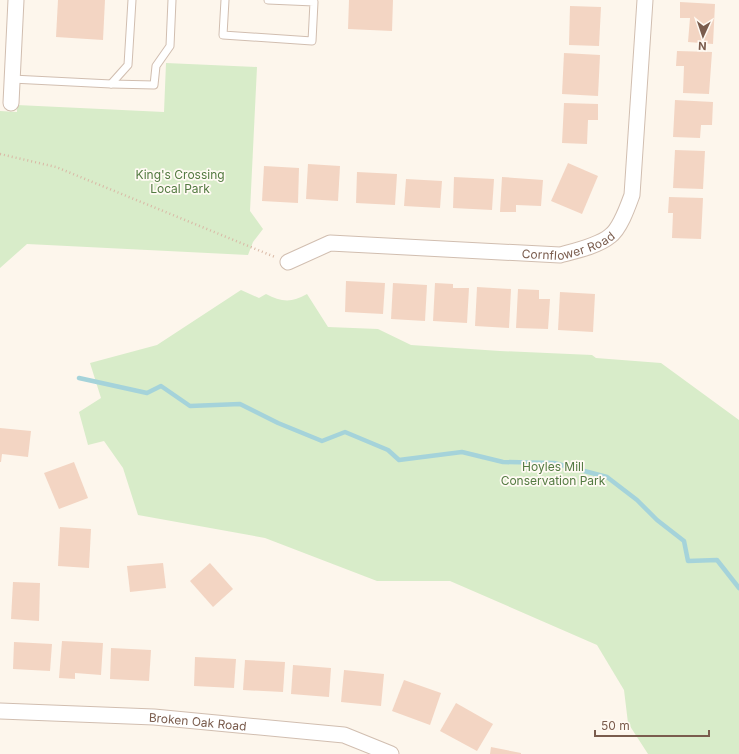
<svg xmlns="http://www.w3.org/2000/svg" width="739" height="754" font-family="Inter,sans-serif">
	<rect width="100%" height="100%" fill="#fdf6ec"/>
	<g fill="#d8ecc9">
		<path d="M 166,63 L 257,67 L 250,211 L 263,229 L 253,242 L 248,255 L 27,244 L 0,268 L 0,111 L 17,112 L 17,105 L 164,112 Z"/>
		<path d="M 241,290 L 259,298 L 266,294 C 281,302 292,303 307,294 L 328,327 L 378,329 L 411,345 L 500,351 L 592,355 L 596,358 L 661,363 L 739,420 L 739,754 L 648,754 L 628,723 L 624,690 L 597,645 L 450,581 L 377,581 L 265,538 L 138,515 L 123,468 L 104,441 L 88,445 L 79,412 L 101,398 L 90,363 L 157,345 Z"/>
	</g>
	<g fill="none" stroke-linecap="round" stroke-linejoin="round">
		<path stroke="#a5d3da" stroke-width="4.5" d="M 79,378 L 147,393 L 161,386 L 190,406 L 240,404 L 278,423 L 322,441 L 345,432 L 388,450 L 399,460 L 462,452 L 503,462 L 554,463 L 607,477 L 637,500 L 657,520 L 684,541 L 688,561 L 717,560 L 739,588"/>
	</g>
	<g fill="#f3d5c3">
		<path d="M 58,0 L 105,0 L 103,40 L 56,37 Z"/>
		<path d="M 349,0 L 393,0 L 392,31 L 348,29 Z"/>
		<path d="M 680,2 L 715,4 L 713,44 L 688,42 L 690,18 L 680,18 Z"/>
		<path d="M 570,6 L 601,7 L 599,46 L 569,45 Z"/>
		<path d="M 677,51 L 712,52 L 709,94 L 683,93 L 684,66 L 676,66 Z"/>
		<path d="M 564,53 L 600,55 L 598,96 L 562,94 Z"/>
		<path d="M 675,100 L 713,102 L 712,125 L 701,125 L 700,138 L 673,137 Z"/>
		<path d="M 564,103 L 598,104 L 598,120 L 588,120 L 587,144 L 562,143 Z"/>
		<path d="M 675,150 L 705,151 L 703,189 L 673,188 Z"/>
		<path d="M 568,163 L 598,176 L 582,214 L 551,201 Z"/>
		<path d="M 308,164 L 340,166 L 338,201 L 306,199 Z"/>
		<path d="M 264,166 L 299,168 L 298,203 L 262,201 Z"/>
		<path d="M 357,172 L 397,174 L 395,205 L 356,203 Z"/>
		<path d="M 454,177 L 494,179 L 492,210 L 453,208 Z"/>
		<path d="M 502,177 L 543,180 L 541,206 L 516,205 L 516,212 L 500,212 Z"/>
		<path d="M 406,179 L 442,181 L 440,208 L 404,206 Z"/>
		<path d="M 669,197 L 703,198 L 701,239 L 672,238 L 673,213 L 668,213 Z"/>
		<path d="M 346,281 L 385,283 L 383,314 L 345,312 Z"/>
		<path d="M 393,283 L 427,285 L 425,321 L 391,319 Z"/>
		<path d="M 435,283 L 453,284 L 453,288 L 469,288 L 467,323 L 433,321 Z"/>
		<path d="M 477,287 L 511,289 L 509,328 L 475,326 Z"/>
		<path d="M 518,289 L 539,290 L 539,299 L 550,299 L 548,329 L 516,328 Z"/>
		<path d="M 560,292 L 595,294 L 593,332 L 558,330 Z"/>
		<path d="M 0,428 L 31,431 L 28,457 L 2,454 L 1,462 L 0,462 Z"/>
		<path d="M 74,462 L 88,498 L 59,509 L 44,473 Z"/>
		<path d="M 60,527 L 91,529 L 89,568 L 58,566 Z"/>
		<path d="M 163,563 L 166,588 L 130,592 L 127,566 Z"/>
		<path d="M 210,563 L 233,589 L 213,607 L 190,581 Z"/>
		<path d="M 13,582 L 40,583 L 39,621 L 11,619 Z"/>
		<path d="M 62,641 L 103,643 L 101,675 L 75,673 L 75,679 L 59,678 Z"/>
		<path d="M 14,642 L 52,644 L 50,671 L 13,669 Z"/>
		<path d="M 111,648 L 151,650 L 149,681 L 110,679 Z"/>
		<path d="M 195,657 L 236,659 L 234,688 L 194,686 Z"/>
		<path d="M 245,660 L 285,662 L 283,692 L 243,690 Z"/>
		<path d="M 293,665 L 331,668 L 329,697 L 291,694 Z"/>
		<path d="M 344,670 L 384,674 L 381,706 L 341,702 Z"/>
		<path d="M 404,680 L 441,693 L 430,725 L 392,711 Z"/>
		<path d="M 456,703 L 493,724 L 477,751 L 440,731 Z"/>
		<path d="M 491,747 L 521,753 L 521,754 L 490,754 Z"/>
	</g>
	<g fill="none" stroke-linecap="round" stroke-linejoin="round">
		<g stroke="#d1beb0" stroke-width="9">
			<g id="lane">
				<path d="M 225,0 L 223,35 L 312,41 L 314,2 L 268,0"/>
				<path d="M 12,79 L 111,84 L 154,85 L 156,66 L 170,46 L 172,0"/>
				<path d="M 111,84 L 128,65 L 132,0"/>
			</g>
		</g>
		<g stroke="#d1beb0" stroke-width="17">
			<g id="street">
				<path d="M 11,103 L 16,0"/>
				<path id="s1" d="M 288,262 L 330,243 L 560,255 C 575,251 598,246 610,236 C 620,229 628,206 632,195 L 645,0"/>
				<path id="s2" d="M 0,711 L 154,717 L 344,735 L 391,754"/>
			</g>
		</g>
		<path stroke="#d9b8a5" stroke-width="2.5" stroke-dasharray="1 3" stroke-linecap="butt" d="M 0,154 L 56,167 L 275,257"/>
		<use href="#lane" stroke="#fff" stroke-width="7"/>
		<use href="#street" stroke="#fff" stroke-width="15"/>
	</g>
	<g text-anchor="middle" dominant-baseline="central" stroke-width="3.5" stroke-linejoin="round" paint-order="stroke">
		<g font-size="12" fill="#537a41" stroke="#fffaf3">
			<text x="180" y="174">King's Crossing<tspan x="180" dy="14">Local Park</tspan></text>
			<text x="553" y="466">Hoyles Mill<tspan x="553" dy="14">Conservation Park</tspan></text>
		</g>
		<g font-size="12" fill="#7a5c4d" stroke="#fffaf3">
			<text stroke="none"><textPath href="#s1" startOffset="286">Cornflower Road</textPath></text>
			<text stroke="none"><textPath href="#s2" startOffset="198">Broken Oak Road</textPath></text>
		</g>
	</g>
	<g transform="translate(703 36) rotate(183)" stroke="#fffaf3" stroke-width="3" paint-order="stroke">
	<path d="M0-3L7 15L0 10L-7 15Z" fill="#7a5c4d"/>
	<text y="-6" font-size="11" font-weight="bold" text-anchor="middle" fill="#7a5c4d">N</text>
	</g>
	<path d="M595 730v6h114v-6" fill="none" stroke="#7a5c4d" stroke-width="2"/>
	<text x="601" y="730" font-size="12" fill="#7a5c4d" stroke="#fffaf3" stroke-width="3" paint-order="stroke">50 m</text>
</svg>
